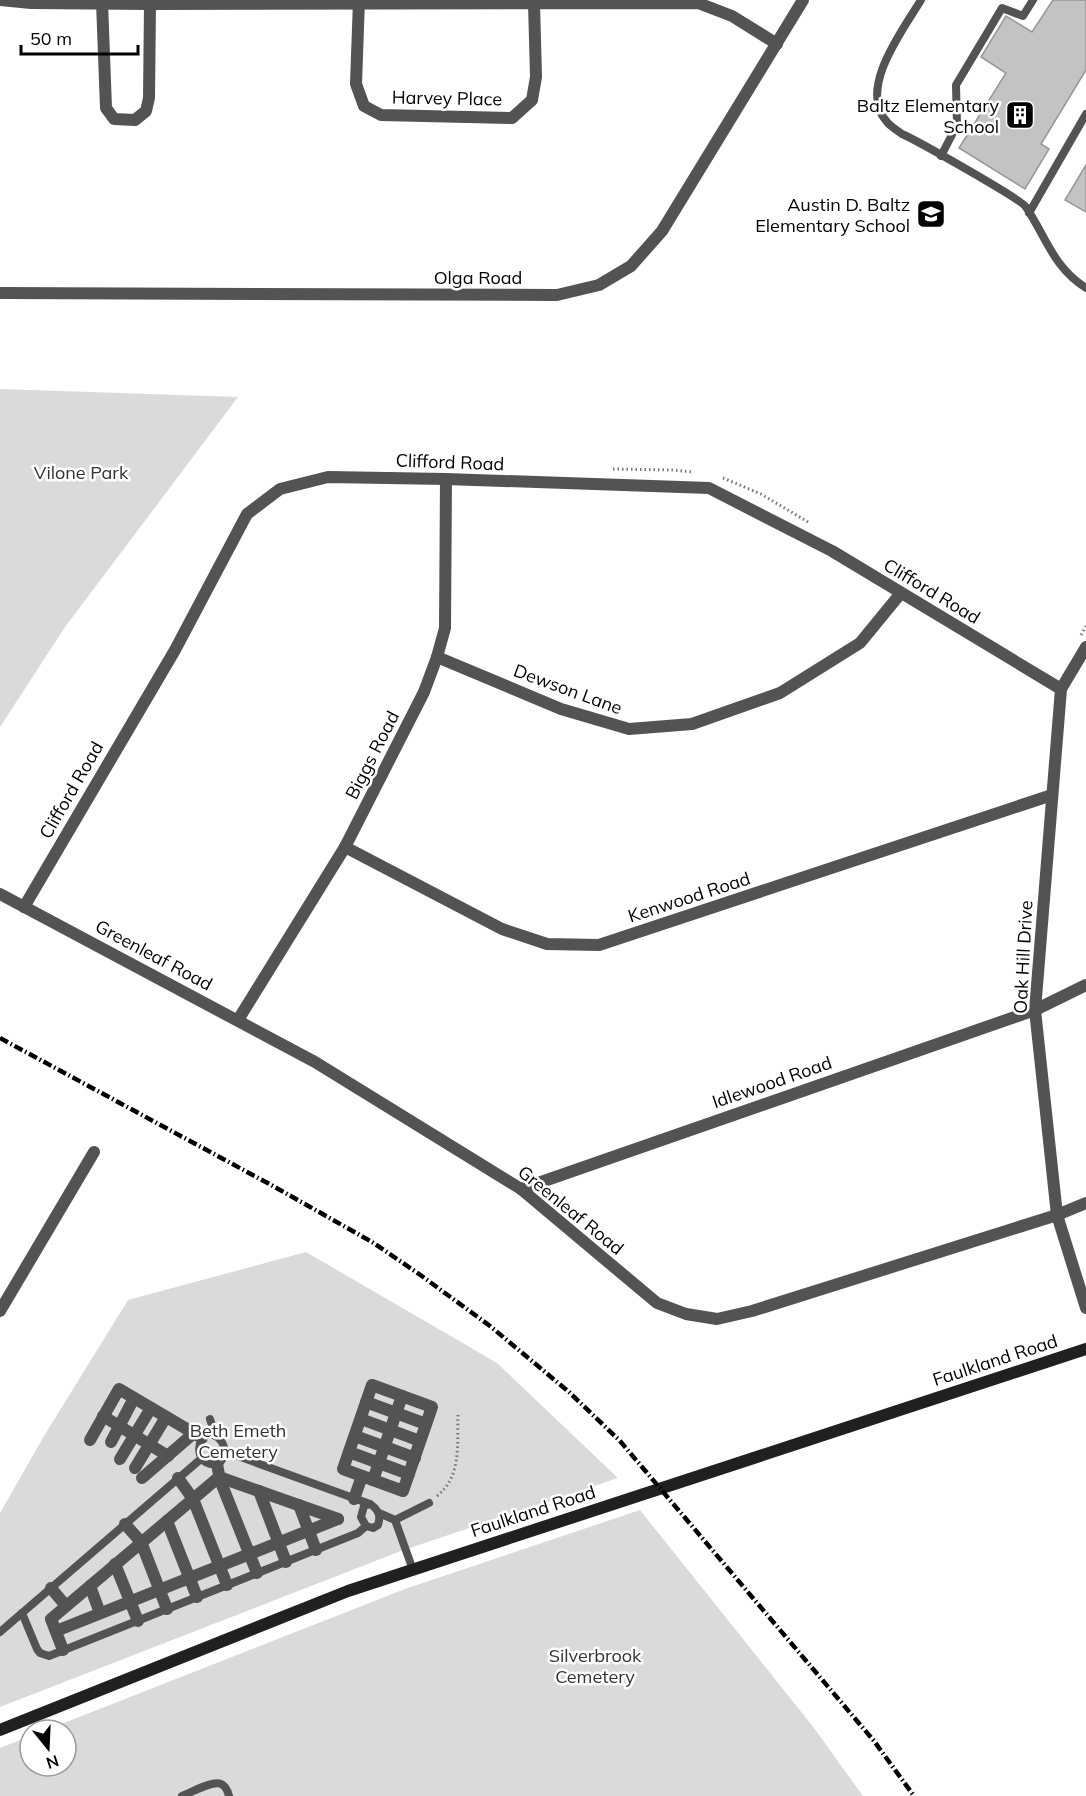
<svg xmlns="http://www.w3.org/2000/svg" width="1086" height="1796" font-family="Mulish,sans-serif">
	<rect width="100%" height="100%" fill="#fff"/>
	<g fill="#dadada">
		<path d="M 0,389 L 238,397 L 65,627 L 0,727 Z"/>
		<path d="M 306,1252 L 497,1363 L 618,1478 L 401,1551 L 0,1707 L 0,1513 L 44,1436 L 128,1300 Z"/>
		<path d="M 640,1510 L 814,1728 L 863,1796 L 0,1796 L 0,1748 L 30,1736 L 30,1766 L 66,1766 L 66,1730 L 46,1730 L 405,1589 Z"/>
	</g>
	<g fill="#c3c3c3" stroke="#979797" stroke-width="1.5">
		<path d="M 1053,0 L 1086,0 L 1086,70 L 1041,144 L 1049,149 L 1025,189 L 959,148 L 1006,73 L 981,57 L 1006,16 L 1032,32 Z"/>
		<path d="M 1086,165 L 1086,212 L 1065,200 Z"/>
	</g>
	<g fill="none" stroke-linecap="round" stroke-linejoin="round">
		<g stroke="#757575" stroke-width="3" stroke-dasharray="1.5 3" stroke-linecap="butt">
			<path d="M 613,469 L 672,470 L 693,472"/>
			<path d="M 723,478 L 761,494 L 808,522"/>
			<path d="M 1081,635 L 1086,626"/>
			<path d="M 437,1496 C 462,1476 457,1444 458,1415"/>
		</g>
		<g stroke="#535353" stroke-width="8">
			<path d="M 921,0 C 903,30 857,89 887,122 C 891,127 897,130 902,134 C 916,140 1021,199 1026,207 C 1046,237 1053,267 1086,288"/>
			<path d="M 941,156 L 957,125 L 956,85 L 1002,8 L 1023,16 L 1033,0"/>
			<path d="M 1029,213 L 1086,114"/>
			<path d="M 210,1419 L 215,1435"/>
			<path d="M 210,1434 C 224,1437 229,1452 219,1464 C 202,1467 195,1453 202,1438 Z"/>
			<path d="M 224,1451 L 370,1504"/>
			<path d="M 370,1504 C 379,1510 381,1516 378,1525 L 373,1528 L 366,1526 L 361,1517 L 364,1506 Z"/>
			<path d="M 379,1513 L 395,1520 L 413,1570"/>
			<path d="M 395,1520 L 429,1503"/>
			<path d="M 22,1613 L 37,1649 L 40,1653 L 49,1656 L 358,1533 L 366,1526"/>
			<path d="M 0,1632 L 202,1458"/>
			<path d="M 182,1796 C 190,1793 213,1780 221,1784 C 226,1786 228,1792 229,1796"/>
		</g>
		<g stroke="#535353" stroke-width="12">
			<path d="M 372,1385 L 432,1407 L 403,1491 L 343,1469 Z"/>
			<path d="M 366,1402 L 426,1424"/>
			<path d="M 103,1416 L 168,1456"/>
			<path d="M 361,1419 L 420,1441"/>
			<path d="M 355,1436 L 415,1458"/>
			<path d="M 90,1440 L 119,1389 L 202,1438"/>
			<path d="M 111,1442 L 134,1398"/>
			<path d="M 349,1452 L 409,1474"/>
			<path d="M 120,1459 L 151,1408"/>
			<path d="M 217,1464 L 220,1480 L 257,1573"/>
			<path d="M 135,1468 L 166,1417"/>
			<path d="M 142,1478 L 194,1433"/>
			<path d="M 178,1478 L 193,1499 L 227,1585"/>
			<path d="M 373,1480 L 402,1396"/>
			<path d="M 259,1491 L 286,1562"/>
			<path d="M 354,1499 L 362,1476"/>
			<path d="M 299,1505 L 316,1550"/>
			<path d="M 167,1521 L 197,1597"/>
			<path d="M 125,1524 L 141,1542 L 167,1609"/>
			<path d="M 115,1564 L 138,1621"/>
			<path d="M 90,1586 L 100,1613"/>
			<path d="M 51,1588 L 66,1606"/>
			<path d="M 56,1631 L 338,1519"/>
			<path d="M 63,1650 L 51,1619 L 219,1477 L 338,1519"/>
		</g>
		<g stroke="#535353" stroke-width="12">
			<path d="M 0,0 L 31,3 L 150,4 L 698,3 L 732,16 L 777,44"/>
			<path d="M 359,0 L 356,84 L 364,106 L 381,115 L 512,118 L 532,100 L 536,77 L 534,3"/>
			<path d="M 102,2 L 106,108 L 114,119 L 135,120 L 146,111 L 149,98 L 150,4"/>
			<path d="M 0,293 L 557,295 L 599,285 L 631,266 L 662,231 L 803,0"/>
			<path d="M 1086,647 L 1061,689 L 1035,1010 L 1057,1215 L 1086,1308"/>
			<path d="M 437,657 L 561,709 L 629,729 L 692,724 L 780,693 L 860,643 L 901,593"/>
			<path d="M 345,847 L 502,929 L 547,944 L 599,945 L 1052,795"/>
			<path d="M 0,894 L 315,1062 L 521,1189 L 657,1303 L 686,1314 L 717,1319 L 752,1311 L 1057,1215 L 1086,1203"/>
			<path d="M 24,907 L 175,650 L 247,514 L 280,489 L 328,477 L 446,479 L 709,488 L 832,551 L 1061,689"/>
			<path d="M 238,1020 L 345,847 L 424,692 L 437,657 L 445,628 L 446,479"/>
			<path d="M 521,1189 L 1035,1010 L 1086,985"/>
			<path d="M 0,1311 L 94,1152"/>
		</g>
		<path stroke="#202020" stroke-width="12" d="M 0,1730 L 348,1591 L 1086,1349"/>
		<path stroke="#000" stroke-width="4.5" stroke-dasharray="9 3 1.5 3" stroke-linecap="butt" d="M 0,1038 L 273,1186 L 372,1242 L 419,1274 L 490,1326 L 569,1392 L 620,1441 L 874,1741 L 914,1796"/>
	</g>
	<defs>
		<g id="building-square" transform="scale(1.5)"><rect x="-9" y="-9" width="18" height="18" rx="4" fill="#000" stroke="#fff"/><path d="M-4-6H4V6H1V3H-1V6H-4ZM-2.5-4.3h1.7v1.8h-1.7ZM.8-4.3h1.7v1.8H.8ZM-2.5-1h1.7V.8h-1.7ZM.8-1h1.7V.8H.8Z" fill="#fff"/></g>
		<g id="school-square" transform="scale(1.5)"><rect x="-9" y="-9" width="18" height="18" rx="4" fill="#000" stroke="#fff"/><path d="M0-5L7-2L0 1L-7-2ZM-4 1L0 2.5L4 1V4Q0 6-4 4Z" fill="#fff"/></g>
	</defs>
	<g fill-rule="evenodd">
		<use href="#building-square" x="1020" y="115"/>
		<use href="#school-square" x="931" y="214"/>
	</g>
	<g text-anchor="middle" dominant-baseline="central" stroke-width="5" stroke-linejoin="round" paint-order="stroke">
		<g font-size="18" fill="#000" stroke="#fff">
			<text transform="translate(447 98) rotate(1)">Harvey Place</text>
			<text x="478" y="277">Olga Road</text>
			<text transform="translate(450 462) rotate(2)">Clifford Road</text>
			<text transform="translate(932 591) rotate(31)">Clifford Road</text>
			<text transform="translate(568 689) rotate(20)">Dewson Lane</text>
			<text transform="translate(372 755) rotate(-63)">Biggs Road</text>
			<text transform="translate(71 790) rotate(-60)">Clifford Road</text>
			<text transform="translate(689 897) rotate(-18)">Kenwood Road</text>
			<text transform="translate(154 955) rotate(28)">Greenleaf Road</text>
			<text transform="translate(1023 957) rotate(-87)">Oak Hill Drive</text>
			<text transform="translate(772 1082) rotate(-19)">Idlewood Road</text>
			<text transform="translate(571 1210) rotate(39)">Greenleaf Road</text>
			<text transform="translate(995 1360) rotate(-18)">Faulkland Road</text>
			<text transform="translate(533 1511) rotate(-18)">Faulkland Road</text>
		</g>
		<g font-size="18" fill="#000" stroke="#fff" text-anchor="end">
			<text x="999" y="105">Baltz Elementary<tspan x="999" dy="21">School</tspan></text>
			<text x="910" y="204">Austin D. Baltz<tspan x="910" dy="21">Elementary School</tspan></text>
		</g>
		<g font-size="18" fill="#313131" stroke="#fff">
			<text x="81" y="472">Vilone Park</text>
			<text x="238" y="1430">Beth Emeth<tspan x="238" dy="21">Cemetery</tspan></text>
			<text x="595" y="1655">Silverbrook<tspan x="595" dy="21">Cemetery</tspan></text>
		</g>
	</g>
	<g transform="translate(48 1748) rotate(162)"><circle r="28" fill="#ffffff" stroke="#999999" stroke-width="1.5"/>
	<path d="M0-4.5L10 22L0 15L-10 22Z" fill="#000000"/>
	<text y="-9" font-size="16" font-weight="bold" text-anchor="middle" fill="#000000">N</text>
	</g>
	<path d="M21 45v9h117v-9" fill="none" stroke="#000000" stroke-width="3"/>
	<text x="30" y="45" font-size="18" fill="#000000" stroke="#ffffff" stroke-width="4.5" paint-order="stroke">50 m</text>
</svg>
